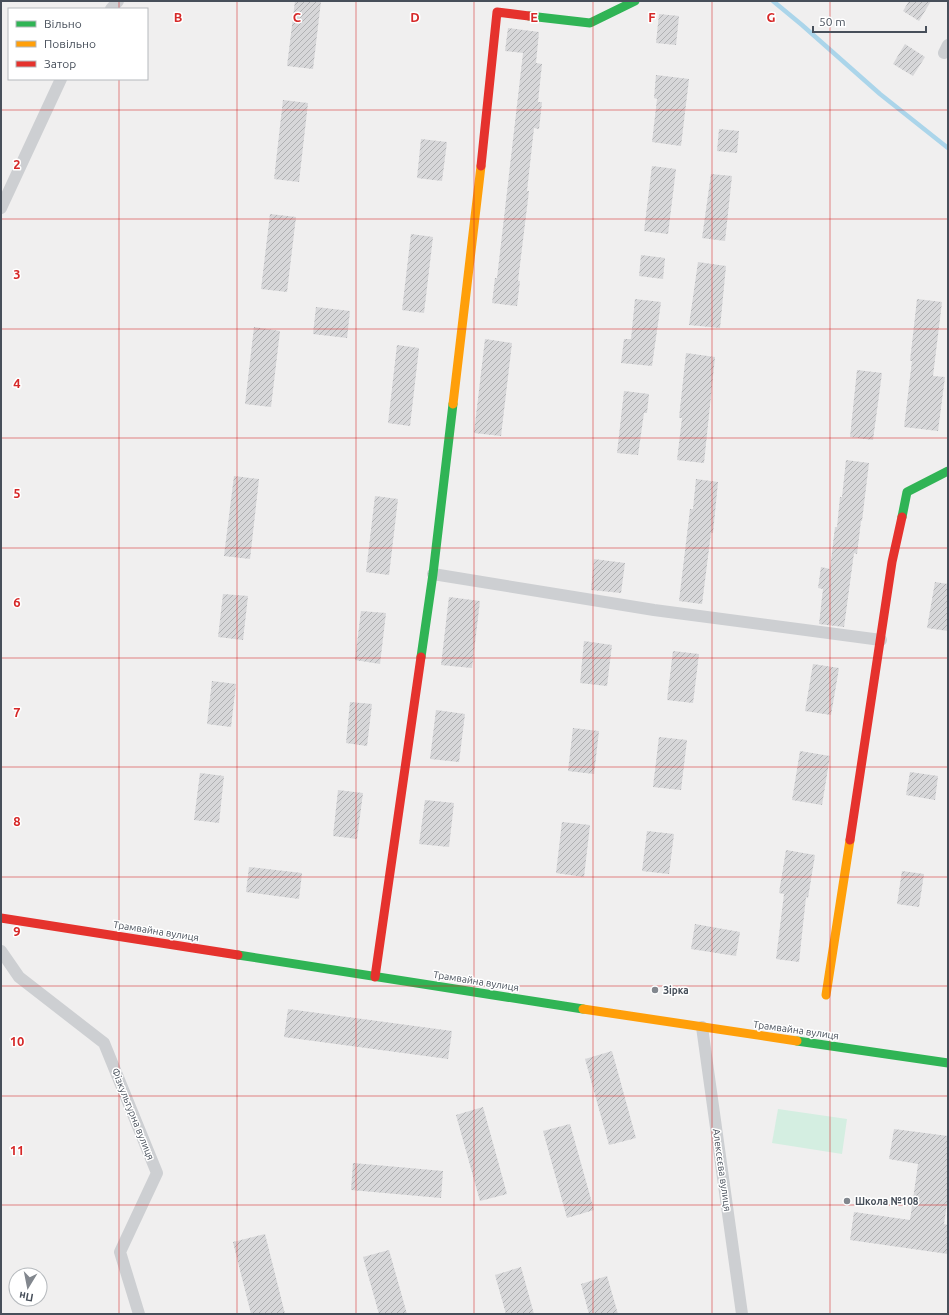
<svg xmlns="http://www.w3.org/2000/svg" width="949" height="1315" font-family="Ubuntu,sans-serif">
	<defs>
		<pattern id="building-hatch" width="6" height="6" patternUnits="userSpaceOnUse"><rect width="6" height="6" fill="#d7d7d9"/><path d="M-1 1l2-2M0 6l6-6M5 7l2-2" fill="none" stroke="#b0b1b3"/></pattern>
	</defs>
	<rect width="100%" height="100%" fill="#f0efef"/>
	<path fill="#d4eee1" d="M 778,1109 L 847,1119 L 842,1154 L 772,1143 Z"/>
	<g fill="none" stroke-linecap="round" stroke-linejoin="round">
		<path stroke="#abd5ea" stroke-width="4.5" d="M 773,1 L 802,25 L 880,94 L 948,148"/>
	</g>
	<g fill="url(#building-hatch)">
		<path d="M 295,1 L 321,1 L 313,69 L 287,66 Z"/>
		<path d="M 909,1 L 931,1 L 919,21 L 903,11 Z"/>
		<path d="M 659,14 L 679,16 L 676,45 L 656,43 Z"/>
		<path d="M 508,28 L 539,32 L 536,63 L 542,64 L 538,102 L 542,102 L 539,129 L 534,128 L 527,191 L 529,191 L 518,281 L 520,281 L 517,306 L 492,303 L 495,278 L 497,278 L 502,235 L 523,53 L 505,51 Z"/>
		<path d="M 905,44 L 925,57 L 913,76 L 893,64 Z"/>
		<path d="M 656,75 L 689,79 L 681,146 L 652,142 L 657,99 L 654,98 Z"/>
		<path d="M 283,100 L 308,103 L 299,182 L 274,179 Z"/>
		<path d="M 719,129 L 739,131 L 737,153 L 717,151 Z"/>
		<path d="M 421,139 L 447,142 L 442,181 L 417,178 Z"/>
		<path d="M 652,166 L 676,169 L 668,234 L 644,231 Z"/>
		<path d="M 711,174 L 732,176 L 725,241 L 702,238 Z"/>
		<path d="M 270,214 L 296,217 L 287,292 L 261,289 Z"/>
		<path d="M 411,234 L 433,237 L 424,313 L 402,310 Z"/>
		<path d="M 641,255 L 665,258 L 663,279 L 639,276 Z"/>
		<path d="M 698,262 L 726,266 L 720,328 L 689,325 Z"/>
		<path d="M 635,299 L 661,302 L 652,366 L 621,363 L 624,339 L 631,339 Z"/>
		<path d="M 917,299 L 942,302 L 933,376 L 945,377 L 938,431 L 904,427 L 912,361 L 910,361 Z"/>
		<path d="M 316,307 L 350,311 L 347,338 L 313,334 Z"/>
		<path d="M 254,327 L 280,331 L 271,407 L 245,404 Z"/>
		<path d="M 485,339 L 512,343 L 501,436 L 474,433 Z"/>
		<path d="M 397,345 L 419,348 L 410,426 L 388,423 Z"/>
		<path d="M 686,353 L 715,357 L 704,463 L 677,460 L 682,418 L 679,418 Z"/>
		<path d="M 857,370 L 882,373 L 873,440 L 850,437 Z"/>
		<path d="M 624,391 L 649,394 L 647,413 L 644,413 L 638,455 L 617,453 Z"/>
		<path d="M 846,460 L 869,463 L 862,521 L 861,521 L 857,554 L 854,553 L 844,627 L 819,624 L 823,589 L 818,588 L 821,567 L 830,569 L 835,527 L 837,527 L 840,497 L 842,497 Z"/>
		<path d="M 234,476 L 259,479 L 250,559 L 224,556 Z"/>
		<path d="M 696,479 L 718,482 L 713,533 L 711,533 L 702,604 L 679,601 L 690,509 L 693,509 Z"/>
		<path d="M 375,496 L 398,499 L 389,575 L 366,572 Z"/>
		<path d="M 594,559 L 625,563 L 621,593 L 591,590 Z"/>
		<path d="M 935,582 L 948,584 L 948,631 L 927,628 Z"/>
		<path d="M 223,594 L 248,596 L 243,640 L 218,637 Z"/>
		<path d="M 449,597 L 480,601 L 472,668 L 441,665 Z"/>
		<path d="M 361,611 L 386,613 L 380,664 L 355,660 Z"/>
		<path d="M 584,641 L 612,645 L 607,686 L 580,683 Z"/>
		<path d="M 673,651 L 699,654 L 693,703 L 667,700 Z"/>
		<path d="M 813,664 L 839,668 L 831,715 L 805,711 Z"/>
		<path d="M 212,681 L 236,684 L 231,727 L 207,724 Z"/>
		<path d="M 350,702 L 372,704 L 367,746 L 346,743 Z"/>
		<path d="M 436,710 L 465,714 L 459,762 L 430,759 Z"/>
		<path d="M 573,728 L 599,731 L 594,774 L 568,771 Z"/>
		<path d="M 659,737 L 687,740 L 681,790 L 653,787 Z"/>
		<path d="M 800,751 L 830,756 L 822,805 L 792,800 Z"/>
		<path d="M 910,772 L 938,776 L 935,800 L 906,795 Z"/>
		<path d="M 200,773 L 224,776 L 219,823 L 194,820 Z"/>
		<path d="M 338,790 L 363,793 L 357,839 L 333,836 Z"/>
		<path d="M 425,800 L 454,803 L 449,847 L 419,844 Z"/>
		<path d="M 562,822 L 590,825 L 584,877 L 556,873 Z"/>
		<path d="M 647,831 L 674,834 L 669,874 L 642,871 Z"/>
		<path d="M 786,850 L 815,855 L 808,898 L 806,897 L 799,962 L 776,959 L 784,894 L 779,893 Z"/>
		<path d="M 249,867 L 302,873 L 299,899 L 246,892 Z"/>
		<path d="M 902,871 L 924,874 L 919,907 L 897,904 Z"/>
		<path d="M 695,924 L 740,932 L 736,956 L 691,949 Z"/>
		<path d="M 288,1009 L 452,1031 L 448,1059 L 284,1037 Z"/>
		<path d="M 612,1051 L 636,1138 L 609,1145 L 585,1059 Z"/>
		<path d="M 483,1107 L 507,1194 L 480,1201 L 456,1115 Z"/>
		<path d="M 570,1124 L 594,1210 L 567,1218 L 543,1131 Z"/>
		<path d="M 894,1129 L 948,1136 L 948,1196 L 944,1224 L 948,1225 L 948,1254 L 850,1240 L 854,1212 L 910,1220 L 918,1164 L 889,1159 Z"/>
		<path d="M 353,1163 L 443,1171 L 441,1198 L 351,1190 Z"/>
		<path d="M 265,1234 L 285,1314 L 251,1314 L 233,1242 Z"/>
		<path d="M 389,1250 L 407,1314 L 379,1314 L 363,1257 Z"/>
		<path d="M 521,1267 L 534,1314 L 506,1314 L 495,1275 Z"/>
		<path d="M 607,1276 L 618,1314 L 589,1314 L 581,1284 Z"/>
	</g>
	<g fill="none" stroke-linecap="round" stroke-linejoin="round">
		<g stroke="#cdcfd2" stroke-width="12">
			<path d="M 111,9 L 118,1"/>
			<path d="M 944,53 L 948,45"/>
			<path d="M 1,208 L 61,79"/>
			<path d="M 433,574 L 654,610 L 881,640"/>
			<path d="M 1,951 L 19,977 L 104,1043 L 157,1173 L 120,1252 L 139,1314"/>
			<path d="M 702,1027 L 742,1314"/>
		</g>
		<g stroke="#30b455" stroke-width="9">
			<path d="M 529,16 L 590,23 L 635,1"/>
			<path d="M 902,517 L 907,492 L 948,471"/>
			<path d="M 421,657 L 433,574 L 453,404"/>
			<path d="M 238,955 L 583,1009"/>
			<path d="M 797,1041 L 948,1063"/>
		</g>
		<g stroke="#ff9f0a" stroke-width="9">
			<path d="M 453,404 L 481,166"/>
			<path d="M 826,995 L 850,840"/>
			<path d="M 583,1009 L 797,1041"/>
		</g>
		<g stroke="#e5322d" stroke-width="9">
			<path d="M 481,166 L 497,12 L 529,16"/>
			<path d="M 850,840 L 892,562 L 902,517"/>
			<path d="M 1,918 L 238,955"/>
			<path d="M 375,977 L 421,657"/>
		</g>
	</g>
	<path fill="none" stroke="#d62828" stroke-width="1" stroke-opacity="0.55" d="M 119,1 L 119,9M 237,1 L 237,1314M 356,1 L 356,1314M 474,1 L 474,1314M 593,1 L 593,1314M 712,1 L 712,1314M 830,1 L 830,1314M 119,79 L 119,1314M 1,110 L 948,110M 1,219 L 948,219M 1,329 L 948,329M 1,438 L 948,438M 1,548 L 948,548M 1,658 L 948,658M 1,767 L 948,767M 1,877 L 948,877M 1,986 L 948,986M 1,1096 L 948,1096M 1,1205 L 948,1205"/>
	<g fill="#82878e" stroke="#fff" stroke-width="1.5">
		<circle cx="655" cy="990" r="4"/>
		<circle cx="847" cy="1201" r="4"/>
	</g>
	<g text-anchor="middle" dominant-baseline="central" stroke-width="3" stroke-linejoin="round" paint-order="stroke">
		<g font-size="10" fill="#474f5a" stroke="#fff">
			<text transform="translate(156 931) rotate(9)">Трамвайна вулиця</text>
			<text transform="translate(476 981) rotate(9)">Трамвайна вулиця</text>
			<text transform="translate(796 1030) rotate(8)">Трамвайна вулиця</text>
			<text transform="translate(133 1114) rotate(68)">Фiзкультурна вулиця</text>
			<text transform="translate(722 1170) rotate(82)">Алексєєва вулиця</text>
		</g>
		<g font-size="10" font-weight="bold" fill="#474f5a" stroke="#fff" text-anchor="start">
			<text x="663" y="990">Зірка</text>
			<text x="855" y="1201">Школа №108</text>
		</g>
	</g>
	<g font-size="13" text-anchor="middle" font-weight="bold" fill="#d62828" stroke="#fff" stroke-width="3" stroke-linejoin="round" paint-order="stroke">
		<text x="178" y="22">B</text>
		<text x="297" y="22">C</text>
		<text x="415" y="22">D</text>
		<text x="534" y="22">E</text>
		<text x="652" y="22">F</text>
		<text x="771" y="22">G</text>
		<text x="17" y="169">2</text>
		<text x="17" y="279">3</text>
		<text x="17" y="388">4</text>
		<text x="17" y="498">5</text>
		<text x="17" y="607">6</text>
		<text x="17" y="717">7</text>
		<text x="17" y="826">8</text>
		<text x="17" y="936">9</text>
		<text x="17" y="1046">10</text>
		<text x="17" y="1155">11</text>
	</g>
	<rect width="949" height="1315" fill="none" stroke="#474f5a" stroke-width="4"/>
	<rect x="8" y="8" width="140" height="72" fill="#ffffff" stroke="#b5b9bd"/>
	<rect x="16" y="21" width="20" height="6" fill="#30b455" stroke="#b5b9bd"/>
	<text x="44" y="28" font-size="12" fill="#474f5a">Вільно</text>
	<rect x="16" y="41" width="20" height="6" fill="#ff9f0a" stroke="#b5b9bd"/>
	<text x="44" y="48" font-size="12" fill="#474f5a">Повільно</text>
	<rect x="16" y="61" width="20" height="6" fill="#e5322d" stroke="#b5b9bd"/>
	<text x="44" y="68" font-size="12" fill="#474f5a">Затор</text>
	<g transform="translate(28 1287) rotate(190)"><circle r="19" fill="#ffffff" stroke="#b5b9bd"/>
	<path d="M0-3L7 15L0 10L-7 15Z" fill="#82878e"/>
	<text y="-6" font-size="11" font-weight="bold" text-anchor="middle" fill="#474f5a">Пн</text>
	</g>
	<path d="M813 26v6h113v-6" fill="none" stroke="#474f5a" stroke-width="2"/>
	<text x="819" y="26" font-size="12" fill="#474f5a" stroke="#ffffff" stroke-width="3" paint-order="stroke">50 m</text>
</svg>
